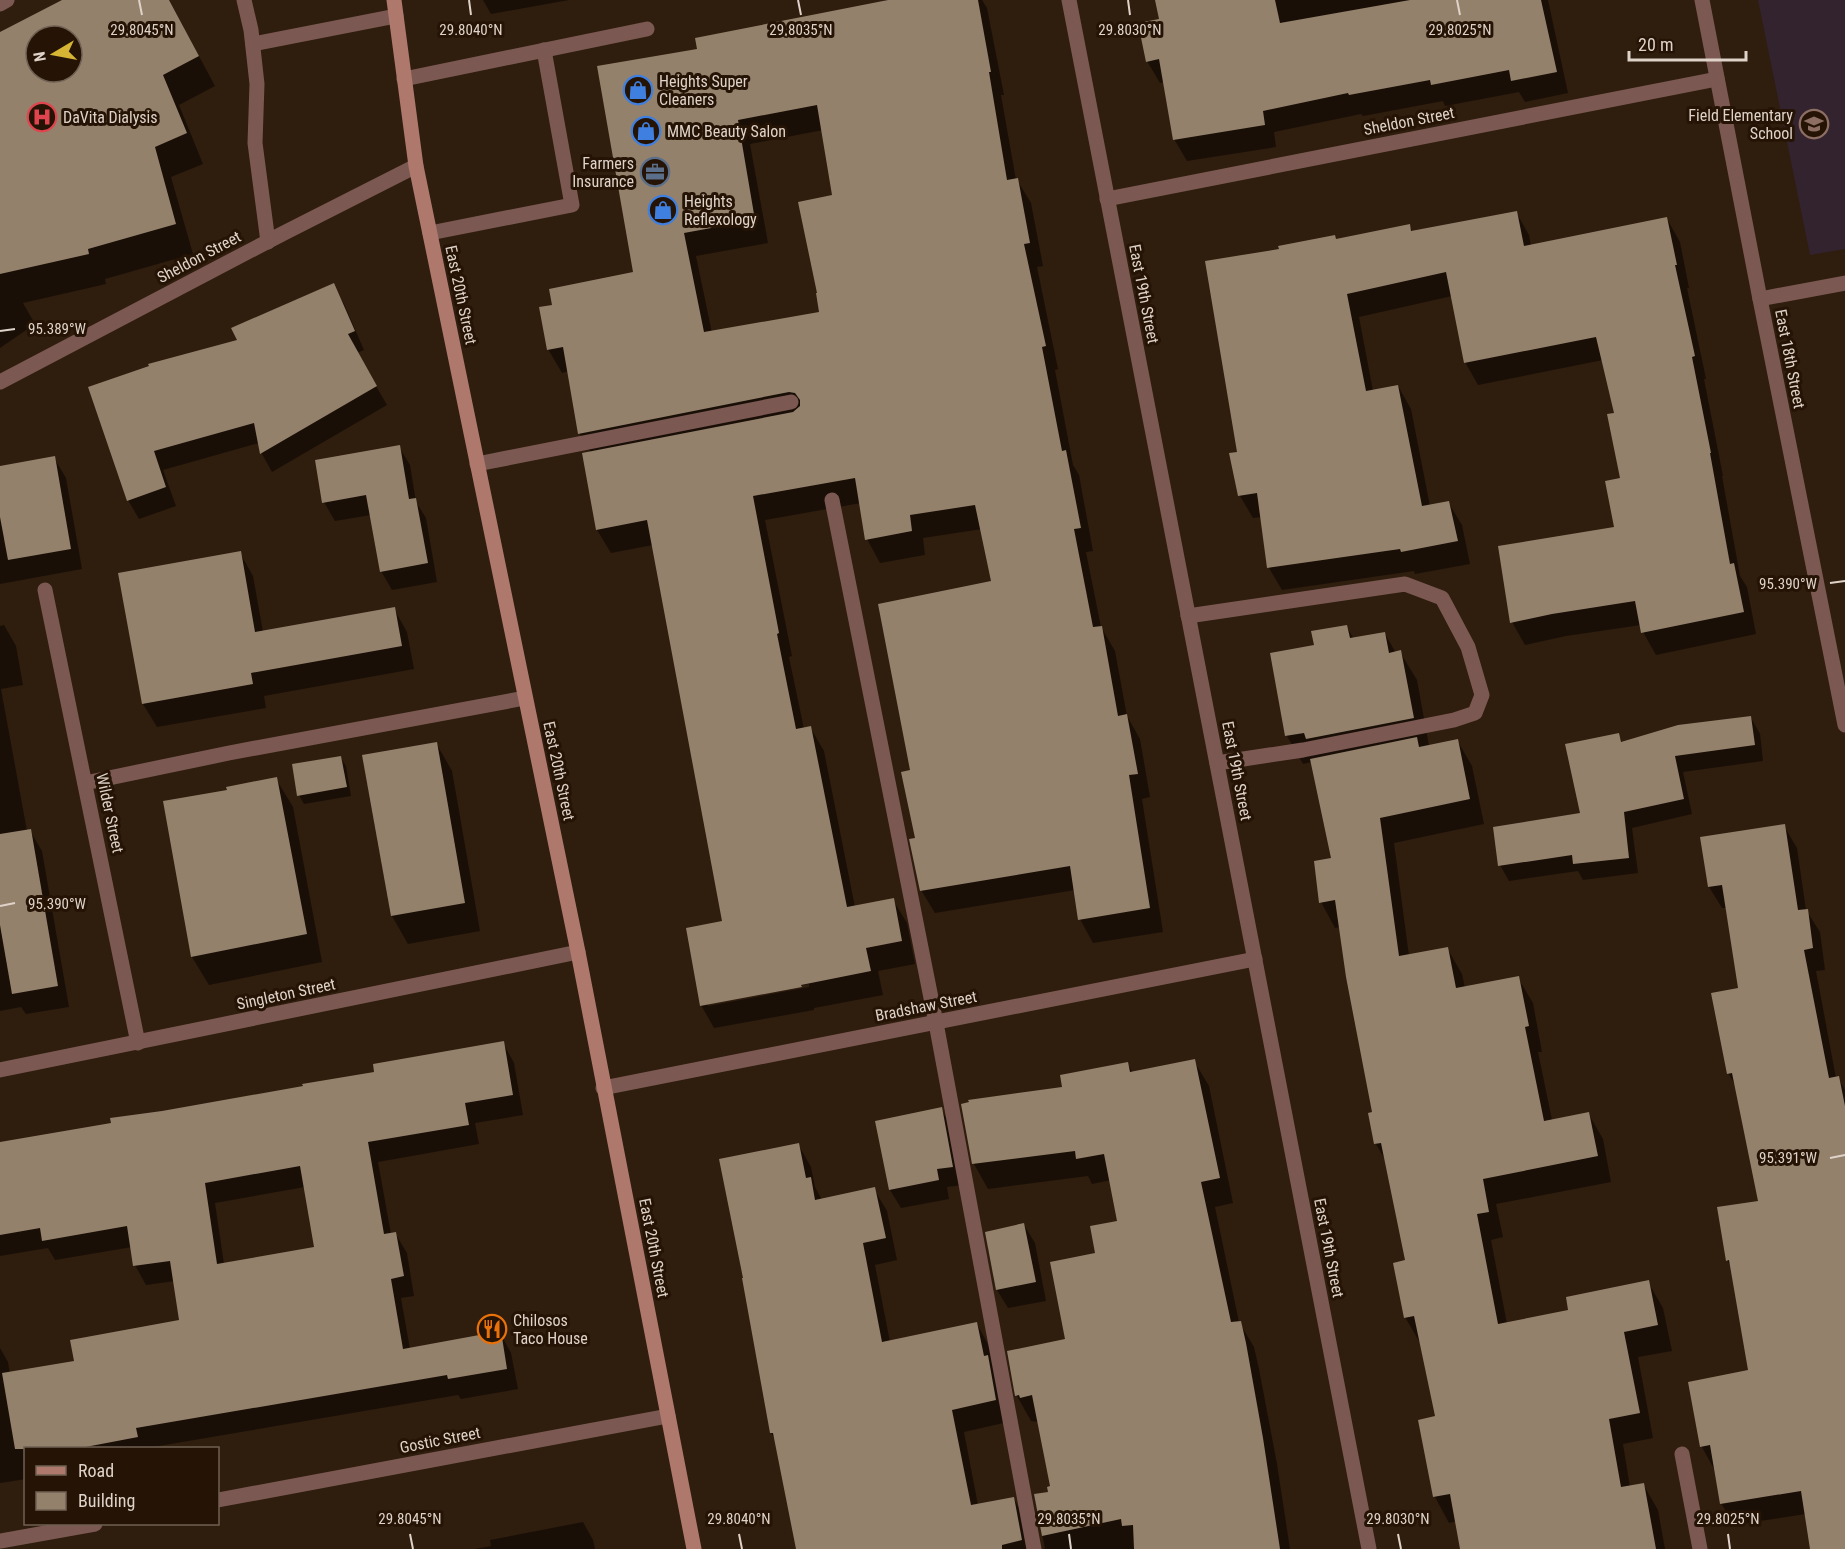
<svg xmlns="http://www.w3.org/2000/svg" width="1845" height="1549" font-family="'Roboto Condensed',sans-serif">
	<rect width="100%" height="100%" fill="#2f1d0e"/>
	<path fill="#33232e" d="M 1758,0 L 1845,0 L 1845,249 L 1810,255 Z"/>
	<g fill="#0007" fill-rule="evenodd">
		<path d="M 65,0 L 169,0 L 215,86 L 179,105 L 203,164 L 171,177 L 193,254 L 105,279 L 106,284 L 23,303 L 35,324 L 0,348 L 0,34 ZM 36,36 L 72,36 L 72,72 L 36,72 Z"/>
		<path d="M 483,0 L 569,0 L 491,14 Z"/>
		<path d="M 885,0 L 982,0 L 987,8 L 1004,95 L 1001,95 L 1016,180 L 1017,180 L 1031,203 L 1043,266 L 1037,267 L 1058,369 L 1055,370 L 1073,465 L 1079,475 L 1093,551 L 1086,552 L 1101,627 L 1115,651 L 1127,716 L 1140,739 L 1150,797 L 1142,799 L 1163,932 L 1093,943 L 1080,919 L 1075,890 L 935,913 L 921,890 L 912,771 L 993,583 L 982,529 L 923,538 L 925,555 L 880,563 L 867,539 L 861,503 L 765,520 L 792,656 L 789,657 L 804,729 L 810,727 L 824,751 L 855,907 L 893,900 L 907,923 L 915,964 L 878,971 L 883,995 L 814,1008 L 814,1010 L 714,1028 L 701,1005 L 724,922 L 653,545 L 611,553 L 597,530 L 583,454 L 591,453 L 580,434 L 569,371 L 562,373 L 548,349 L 554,306 L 635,274 L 699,50 L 885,2 ZM 823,130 L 834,196 L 821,313 L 712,333 L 696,256 L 768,243 L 750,144 ZM 809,984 L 809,987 L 708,1006 L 708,1003 Z"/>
		<path d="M 1157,0 L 1548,0 L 1568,93 L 1525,102 L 1519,92 L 1445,106 L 1443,101 L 1363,116 L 1361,114 L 1274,132 L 1276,147 L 1187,161 L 1174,139 L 1165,82 L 1160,83 L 1147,61 L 1160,20 Z"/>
		<path d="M 1516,212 L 1529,235 L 1531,246 L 1667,219 L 1680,242 L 1689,288 L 1687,288 L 1706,379 L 1704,379 L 1723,476 L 1722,476 L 1740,576 L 1747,587 L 1756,634 L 1656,655 L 1643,632 L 1641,625 L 1566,636 L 1525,645 L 1512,622 L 1616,529 L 1622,480 L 1615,414 L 1603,360 L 1478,385 L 1465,362 L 1452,296 L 1359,317 L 1373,391 L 1398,386 L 1411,409 L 1430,506 L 1448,502 L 1462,525 L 1470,564 L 1415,574 L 1414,571 L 1282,590 L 1269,568 L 1262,517 L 1253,518 L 1240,496 L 1231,454 L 1239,453 L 1337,241 L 1409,225 L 1413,233 Z"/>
		<path d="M 333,285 L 344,304 L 364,350 L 357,353 L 387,405 L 272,472 L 262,454 L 259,443 L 163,470 L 176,506 L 139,519 L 128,500 L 90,387 L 239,341 Z"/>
		<path d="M 399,447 L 410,465 L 416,502 L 426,518 L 437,582 L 392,590 L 381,571 L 371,515 L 335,521 L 324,502 Z"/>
		<path d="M 54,458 L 66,478 L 82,569 L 0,584 L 0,467 Z"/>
		<path d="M 240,553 L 253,576 L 263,632 L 394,609 L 407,632 L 414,669 L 264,696 L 266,708 L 157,727 L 143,704 Z"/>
		<path d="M 4,625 L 16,646 L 23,685 L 1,689 L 27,831 L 30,831 L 42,851 L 69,1007 L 26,1014 L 21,1007 L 0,1011 L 0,626 Z"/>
		<path d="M 1346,626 L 1354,639 L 1385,634 L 1396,653 L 1400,652 L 1417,680 L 1429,746 L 1457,740 L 1472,766 L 1484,824 L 1394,843 L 1409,956 L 1447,948 L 1462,974 L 1465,988 L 1518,978 L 1533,1003 L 1542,1052 L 1538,1052 L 1552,1120 L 1588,1113 L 1603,1139 L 1611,1182 L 1496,1204 L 1503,1237 L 1491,1240 L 1507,1324 L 1570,1311 L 1648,1282 L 1663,1308 L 1672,1351 L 1638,1357 L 1653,1438 L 1623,1444 L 1630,1487 L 1643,1484 L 1658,1510 L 1665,1549 L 1462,1549 L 1457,1521 L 1449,1523 L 1435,1497 L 1420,1421 L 1437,1418 L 1420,1343 L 1405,1317 L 1406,1262 L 1387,1163 L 1376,1144 L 1374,1113 L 1340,927 L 1335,928 L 1321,902 L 1333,860 L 1312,762 L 1303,764 L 1287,736 L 1272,654 L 1316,646 Z"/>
		<path d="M 1751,718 L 1760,734 L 1763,761 L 1683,772 L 1692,814 L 1632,828 L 1638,873 L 1583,880 L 1578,871 L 1509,881 L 1500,865 L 1582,815 L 1618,735 L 1622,743 Z"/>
		<path d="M 436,743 L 452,771 L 480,931 L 408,944 L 392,916 L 364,756 Z"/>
		<path d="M 340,757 L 346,766 L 351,796 L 304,804 L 299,795 Z"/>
		<path d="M 276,779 L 293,807 L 322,962 L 209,985 L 192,957 L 165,802 L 228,791 Z"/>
		<path d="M 1784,826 L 1797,848 L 1806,910 L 1820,932 L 1825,970 L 1816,971 L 1836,1078 L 1838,1078 L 1845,1090 L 1845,1549 L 1812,1549 L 1806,1514 L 1734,1525 L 1721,1503 L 1714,1469 L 1702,1447 L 1689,1383 L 1750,1371 L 1732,1268 L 1727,1260 L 1760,1202 L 1737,1088 L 1728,1073 L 1740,989 L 1727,908 L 1722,908 L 1709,887 Z"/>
		<path d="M 503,1043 L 514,1063 L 523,1115 L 475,1123 L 479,1144 L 378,1162 L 391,1234 L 395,1233 L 407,1253 L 414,1296 L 401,1298 L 410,1349 L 500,1333 L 511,1353 L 518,1389 L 461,1399 L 458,1395 L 147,1448 L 26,1448 L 26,1479 L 0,1483 L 0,1348 L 8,1362 L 10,1374 L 75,1362 L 181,1322 L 175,1281 L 146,1285 L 135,1265 L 132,1247 L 55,1260 L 48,1248 L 0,1256 L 0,1143 L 113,1124 L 162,1112 L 376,1073 ZM 305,1187 L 316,1248 L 224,1264 L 215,1203 Z"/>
		<path d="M 1194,1061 L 1209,1086 L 1233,1203 L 1215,1207 L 1239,1322 L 1254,1347 L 1259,1369 L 1277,1464 L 1290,1549 L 1045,1549 L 1035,1496 L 1050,1493 L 1052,1487 L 1039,1422 L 1031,1421 L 1017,1396 L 1009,1352 L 1067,1340 L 1119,1222 L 1111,1180 L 1092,1184 L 1088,1176 L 988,1189 L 974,1164 L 1064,1089 L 1127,1063 L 1133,1073 Z"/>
		<path d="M 941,1109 L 952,1128 L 963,1185 L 947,1187 L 949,1199 L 901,1208 L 890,1190 Z"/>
		<path d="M 798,1144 L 811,1167 L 815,1187 L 822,1200 L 874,1189 L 887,1211 L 897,1260 L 875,1265 L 890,1342 L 977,1324 L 989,1346 L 1008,1422 L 964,1432 L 978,1505 L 1014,1499 L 1026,1521 L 1032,1549 L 798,1549 L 776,1441 L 771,1433 Z"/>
		<path d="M 1024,1225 L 1035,1243 L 1046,1301 L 1008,1308 L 997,1290 Z"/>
		<path d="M 583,1522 L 593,1540 L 595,1549 L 475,1549 L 491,1546 L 490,1540 Z"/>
	</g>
	<g fill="#94816c" fill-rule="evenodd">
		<path d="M 62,0 L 169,0 L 199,56 L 163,75 L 187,133 L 155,147 L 176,224 L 88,249 L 89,254 L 0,274 L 0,32 ZM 36,36 L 72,36 L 72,72 L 36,72 Z"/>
		<path d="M 888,0 L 978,0 L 991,72 L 989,72 L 1007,180 L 1018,178 L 1030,243 L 1024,244 L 1046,346 L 1042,347 L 1062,451 L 1066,450 L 1081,528 L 1074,529 L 1093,627 L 1102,626 L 1118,716 L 1127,714 L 1138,774 L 1129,775 L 1150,908 L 1078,920 L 1070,866 L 920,891 L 909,839 L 915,838 L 901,772 L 910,770 L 878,604 L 991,581 L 975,505 L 910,515 L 912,531 L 865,540 L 855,478 L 753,496 L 779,633 L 777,634 L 796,729 L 811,726 L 847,907 L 894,898 L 902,941 L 866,948 L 871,971 L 801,985 L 802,987 L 700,1006 L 686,928 L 722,921 L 647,520 L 596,530 L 582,453 L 793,412 L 800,406 L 800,400 L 795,393 L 789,392 L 578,434 L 563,347 L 547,350 L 539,307 L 552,305 L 549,289 L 633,272 L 597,66 L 697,49 L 695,38 ZM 817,105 L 832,195 L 798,202 L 817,293 L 816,293 L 819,312 L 704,332 L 684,233 L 755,220 L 738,120 Z"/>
		<path d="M 1155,0 L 1275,0 L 1280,23 L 1410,0 L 1541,0 L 1557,72 L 1511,81 L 1509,70 L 1431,85 L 1430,80 L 1349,95 L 1348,93 L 1263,111 L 1265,125 L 1173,140 L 1159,59 L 1146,62 L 1138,23 L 1159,19 Z"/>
		<path d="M 1517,211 L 1524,246 L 1667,217 L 1677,265 L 1675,265 L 1695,356 L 1692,357 L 1711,453 L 1710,453 L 1730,564 L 1734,563 L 1744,612 L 1641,633 L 1635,601 L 1552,614 L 1510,623 L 1498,546 L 1614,527 L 1605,481 L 1620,478 L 1607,414 L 1614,413 L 1596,337 L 1464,363 L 1446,272 L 1347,294 L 1366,391 L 1398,385 L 1422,506 L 1449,501 L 1458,541 L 1401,552 L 1400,549 L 1267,568 L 1257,493 L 1238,496 L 1229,453 L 1237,452 L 1205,261 L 1279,249 L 1278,246 L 1335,235 L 1336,239 L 1410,224 L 1411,231 Z"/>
		<path d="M 334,283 L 355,331 L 348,334 L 377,386 L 260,454 L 254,423 L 154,451 L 166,487 L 127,501 L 88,387 L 149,366 L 148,364 L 237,340 L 231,328 Z"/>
		<path d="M 400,445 L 409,499 L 416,498 L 428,563 L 380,572 L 366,495 L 322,503 L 315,460 Z"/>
		<path d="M 55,456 L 71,549 L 8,560 L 0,517 L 0,466 Z"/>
		<path d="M 241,551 L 255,632 L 395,607 L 402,646 L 251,673 L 253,684 L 142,704 L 118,573 Z"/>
		<path d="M 1347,625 L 1350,638 L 1385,632 L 1389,653 L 1401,650 L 1414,718 L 1306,739 L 1304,733 L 1285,736 L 1270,653 L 1314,645 L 1311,631 Z"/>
		<path d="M 1751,716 L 1755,745 L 1675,756 L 1684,799 L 1624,812 L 1629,858 L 1573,864 L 1572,855 L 1498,866 L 1493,827 L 1580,813 L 1565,744 L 1619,733 L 1621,742 L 1678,725 Z"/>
		<path d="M 1417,737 L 1419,747 L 1458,739 L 1470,799 L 1380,818 L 1399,956 L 1448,947 L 1456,988 L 1519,976 L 1529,1026 L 1525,1027 L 1544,1121 L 1589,1112 L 1598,1156 L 1483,1179 L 1489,1212 L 1477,1214 L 1498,1324 L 1568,1310 L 1566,1297 L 1649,1280 L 1658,1325 L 1624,1332 L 1640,1413 L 1609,1419 L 1621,1487 L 1644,1483 L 1656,1549 L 1460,1549 L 1450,1494 L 1433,1497 L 1418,1420 L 1435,1416 L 1414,1316 L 1404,1318 L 1393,1263 L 1405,1260 L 1381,1143 L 1374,1144 L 1368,1113 L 1372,1112 L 1346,977 L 1335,900 L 1319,903 L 1314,861 L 1331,858 L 1310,759 Z"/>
		<path d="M 437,742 L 465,903 L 391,916 L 362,755 Z"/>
		<path d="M 341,756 L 347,787 L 297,796 L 292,764 Z"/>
		<path d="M 277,777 L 307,934 L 191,957 L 163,801 L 227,790 L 226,787 Z"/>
		<path d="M 1785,824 L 1798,910 L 1808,909 L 1813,948 L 1804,950 L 1829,1078 L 1839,1076 L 1845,1106 L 1845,1549 L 1810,1549 L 1801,1491 L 1720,1504 L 1710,1445 L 1700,1447 L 1688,1382 L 1748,1370 L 1729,1260 L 1726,1261 L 1717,1207 L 1758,1201 L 1732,1073 L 1727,1074 L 1711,993 L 1738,988 L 1722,885 L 1708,887 L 1700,837 Z"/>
		<path d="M 31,829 L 58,986 L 12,994 L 0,925 L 0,834 Z"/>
		<path d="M 504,1041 L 513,1095 L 465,1103 L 469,1125 L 368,1142 L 384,1234 L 396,1232 L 404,1276 L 391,1279 L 403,1349 L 501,1331 L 507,1369 L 448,1379 L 447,1375 L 136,1428 L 138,1437 L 75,1449 L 15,1449 L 2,1373 L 74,1361 L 70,1340 L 179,1320 L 170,1261 L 133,1266 L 127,1226 L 42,1241 L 40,1228 L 0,1235 L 0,1142 L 111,1123 L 110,1118 L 162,1111 L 303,1086 L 302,1084 L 374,1072 L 373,1064 ZM 300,1166 L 314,1247 L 217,1264 L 205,1183 Z"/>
		<path d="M 1195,1059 L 1220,1178 L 1201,1182 L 1231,1322 L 1241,1321 L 1246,1343 L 1263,1438 L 1280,1549 L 1134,1549 L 1133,1525 L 1122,1526 L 1121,1519 L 1042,1536 L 1034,1494 L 1048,1492 L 1047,1487 L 1050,1486 L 1032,1395 L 1020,1398 L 1019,1395 L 1015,1396 L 1007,1351 L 1065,1339 L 1050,1262 L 1095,1253 L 1090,1226 L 1117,1221 L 1104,1154 L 1076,1159 L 1075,1151 L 972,1164 L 961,1104 L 969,1102 L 968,1100 L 1062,1087 L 1060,1075 L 1128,1062 L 1130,1072 Z"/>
		<path d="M 942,1107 L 953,1167 L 937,1169 L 939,1180 L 889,1190 L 875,1121 Z"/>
		<path d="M 799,1143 L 806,1178 L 811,1177 L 815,1200 L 875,1187 L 886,1238 L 863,1243 L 882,1342 L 977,1322 L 984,1356 L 988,1355 L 996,1400 L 952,1410 L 971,1505 L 1014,1497 L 1022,1540 L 1002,1545 L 1002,1549 L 796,1549 L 773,1433 L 770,1433 L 742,1278 L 743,1278 L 719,1159 Z"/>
		<path d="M 1024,1223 L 1036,1282 L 996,1290 L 985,1232 Z"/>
	</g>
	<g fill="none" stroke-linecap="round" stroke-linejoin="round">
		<g stroke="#7b5952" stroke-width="15">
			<path d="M 244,0 L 251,30 L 257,84 L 255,143 L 268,242"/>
			<path d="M 0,4 L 7,0"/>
			<path d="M 253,44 L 396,16"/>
			<path d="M 404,79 L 647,29"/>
			<path d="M 430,233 L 572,205 L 544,50"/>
			<path d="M 477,464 L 791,402"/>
			<path d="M 832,500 L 936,1023 L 1034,1549"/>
			<path d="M 1188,616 L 1405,584 L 1442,598 L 1468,647 L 1482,695 L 1475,713 L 1454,720 L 1303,750 L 1217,763"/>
			<path d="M 85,783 L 229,753 L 525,698"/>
			<path d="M 1682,1454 L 1700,1549"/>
		</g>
		<g stroke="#7b5952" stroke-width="15">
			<path d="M 1069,0 L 1369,1549"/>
			<path d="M 1702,0 L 1760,299 L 1845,725"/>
			<path d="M 1107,199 L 1717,79"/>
			<path d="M 1760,299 L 1845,283"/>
			<path d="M 0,382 L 282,234 L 416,166"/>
			<path d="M 45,590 L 138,1043"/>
			<path d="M 0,1070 L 578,952"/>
			<path d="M 603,1088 L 1255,959"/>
			<path d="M 218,1500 L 668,1416"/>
			<path d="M 0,1541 L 95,1524"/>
		</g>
		<path stroke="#ae786c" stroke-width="15" d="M 394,0 L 416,166 L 578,952 L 694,1549"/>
	</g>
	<path fill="none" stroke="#dfd3c9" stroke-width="2" d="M 139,0 L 142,15M 469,0 L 471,15M 798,0 L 801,15M 1128,0 L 1130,15M 1457,0 L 1460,15M 0,331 L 15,329M 1830,583 L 1845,581M 0,906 L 15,903M 1830,1158 L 1845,1155M 410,1534 L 413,1549M 739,1534 L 742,1549M 1069,1534 L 1071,1549M 1398,1534 L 1401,1549M 1728,1534 L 1730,1549"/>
	<defs>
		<g id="shop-ring" transform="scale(1.5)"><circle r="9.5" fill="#251405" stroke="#3f7fe0" stroke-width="1.5"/><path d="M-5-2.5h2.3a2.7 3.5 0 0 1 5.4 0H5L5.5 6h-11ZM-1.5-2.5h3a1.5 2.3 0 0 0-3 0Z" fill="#3f7fe0"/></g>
		<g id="hospital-ring" transform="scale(1.5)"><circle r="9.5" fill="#251405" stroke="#e0444e" stroke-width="1.5"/><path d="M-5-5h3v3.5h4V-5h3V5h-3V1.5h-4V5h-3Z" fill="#e0444e"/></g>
		<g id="school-ring" transform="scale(1.5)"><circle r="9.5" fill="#251405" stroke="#8d6e63" stroke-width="1.5"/><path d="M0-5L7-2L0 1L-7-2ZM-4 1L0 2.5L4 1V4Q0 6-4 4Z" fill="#8d6e63"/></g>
		<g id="office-ring" transform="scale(1.5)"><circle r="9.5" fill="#251405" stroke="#5c6f8a" stroke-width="1.5"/><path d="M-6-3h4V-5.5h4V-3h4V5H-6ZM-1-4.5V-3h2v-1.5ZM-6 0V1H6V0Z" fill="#5c6f8a"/></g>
		<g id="restaurant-ring" transform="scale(1.5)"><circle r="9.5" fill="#251405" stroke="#e8710a" stroke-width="1.5"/><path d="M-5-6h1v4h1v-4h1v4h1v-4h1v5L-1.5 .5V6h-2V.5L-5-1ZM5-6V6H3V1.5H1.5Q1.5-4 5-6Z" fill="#e8710a"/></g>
	</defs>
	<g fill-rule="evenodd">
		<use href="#shop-ring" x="638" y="90"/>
		<use href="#hospital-ring" x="42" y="117"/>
		<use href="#school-ring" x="1814" y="124"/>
		<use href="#shop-ring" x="646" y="131"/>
		<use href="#office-ring" x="655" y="172"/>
		<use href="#shop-ring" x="663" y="210"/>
		<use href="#restaurant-ring" x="492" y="1329"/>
	</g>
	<g text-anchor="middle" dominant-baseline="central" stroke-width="6" stroke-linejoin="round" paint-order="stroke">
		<g font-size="16" fill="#dfd3c9" stroke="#251405" text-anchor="start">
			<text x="659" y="81">Heights Super<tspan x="659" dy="18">Cleaners</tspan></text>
			<text x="1793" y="115" text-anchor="end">Field Elementary<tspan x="1793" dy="18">School</tspan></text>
			<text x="63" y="117">DaVita Dialysis</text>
			<text x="667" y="131">MMC Beauty Salon</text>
			<text x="634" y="163" text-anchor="end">Farmers<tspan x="634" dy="18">Insurance</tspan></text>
			<text x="684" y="201">Heights<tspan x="684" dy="18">Reflexology</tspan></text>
			<text x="513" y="1320">Chilosos<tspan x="513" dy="18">Taco House</tspan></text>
		</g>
		<g font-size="16" fill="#dfd3c9" stroke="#251405">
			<text transform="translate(1409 121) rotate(-11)">Sheldon Street</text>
			<text transform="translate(199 257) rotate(-28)">Sheldon Street</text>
			<text transform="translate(1144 294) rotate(79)">East 19th Street</text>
			<text transform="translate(461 295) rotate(78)">East 20th Street</text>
			<text transform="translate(1790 359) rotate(79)">East 18th Street</text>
			<text transform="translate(559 771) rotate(78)">East 20th Street</text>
			<text transform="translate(1237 771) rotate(79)">East 19th Street</text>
			<text transform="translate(110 813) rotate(78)">Wilder Street</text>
			<text transform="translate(286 994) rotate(-12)">Singleton Street</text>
			<text transform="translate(926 1006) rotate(-11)">Bradshaw Street</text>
			<text transform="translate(654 1248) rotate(79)">East 20th Street</text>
			<text transform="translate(1329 1248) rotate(79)">East 19th Street</text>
			<text transform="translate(440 1440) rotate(-11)">Gostic Street</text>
		</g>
	</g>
	<g font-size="15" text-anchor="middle" fill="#dfd3c9" stroke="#251405" stroke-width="6" stroke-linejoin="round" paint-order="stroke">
		<text x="142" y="35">29.8045°N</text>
		<text x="471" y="35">29.8040°N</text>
		<text x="801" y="35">29.8035°N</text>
		<text x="1130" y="35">29.8030°N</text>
		<text x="1460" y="35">29.8025°N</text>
		<text x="57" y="334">95.389°W</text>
		<text x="1788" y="589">95.390°W</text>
		<text x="57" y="909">95.390°W</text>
		<text x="1788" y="1163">95.391°W</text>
		<text x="410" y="1524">29.8045°N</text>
		<text x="739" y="1524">29.8040°N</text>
		<text x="1069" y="1524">29.8035°N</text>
		<text x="1398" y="1524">29.8030°N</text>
		<text x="1728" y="1524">29.8025°N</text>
	</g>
	<rect x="24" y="1447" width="195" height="78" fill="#251405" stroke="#6f6053" stroke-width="1.5"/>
	<rect x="36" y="1466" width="30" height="9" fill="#ae786c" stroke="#6f6053" stroke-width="1.5"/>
	<text x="78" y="1477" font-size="18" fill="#dfd3c9">Road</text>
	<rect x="36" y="1492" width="30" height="18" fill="#94816c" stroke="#6f6053" stroke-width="1.5"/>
	<text x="78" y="1507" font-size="18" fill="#dfd3c9">Building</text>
	<g transform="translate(54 54) rotate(260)"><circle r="28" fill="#251405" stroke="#6f6053" stroke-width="1.5"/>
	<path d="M0-4.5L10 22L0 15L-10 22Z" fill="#d6b534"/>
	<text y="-9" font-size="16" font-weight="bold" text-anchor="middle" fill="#dfd3c9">N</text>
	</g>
	<path d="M1629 51v9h117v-9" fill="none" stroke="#dfd3c9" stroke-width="3"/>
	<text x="1638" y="51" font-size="18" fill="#dfd3c9" stroke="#251405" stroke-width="4.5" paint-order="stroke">20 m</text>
</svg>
